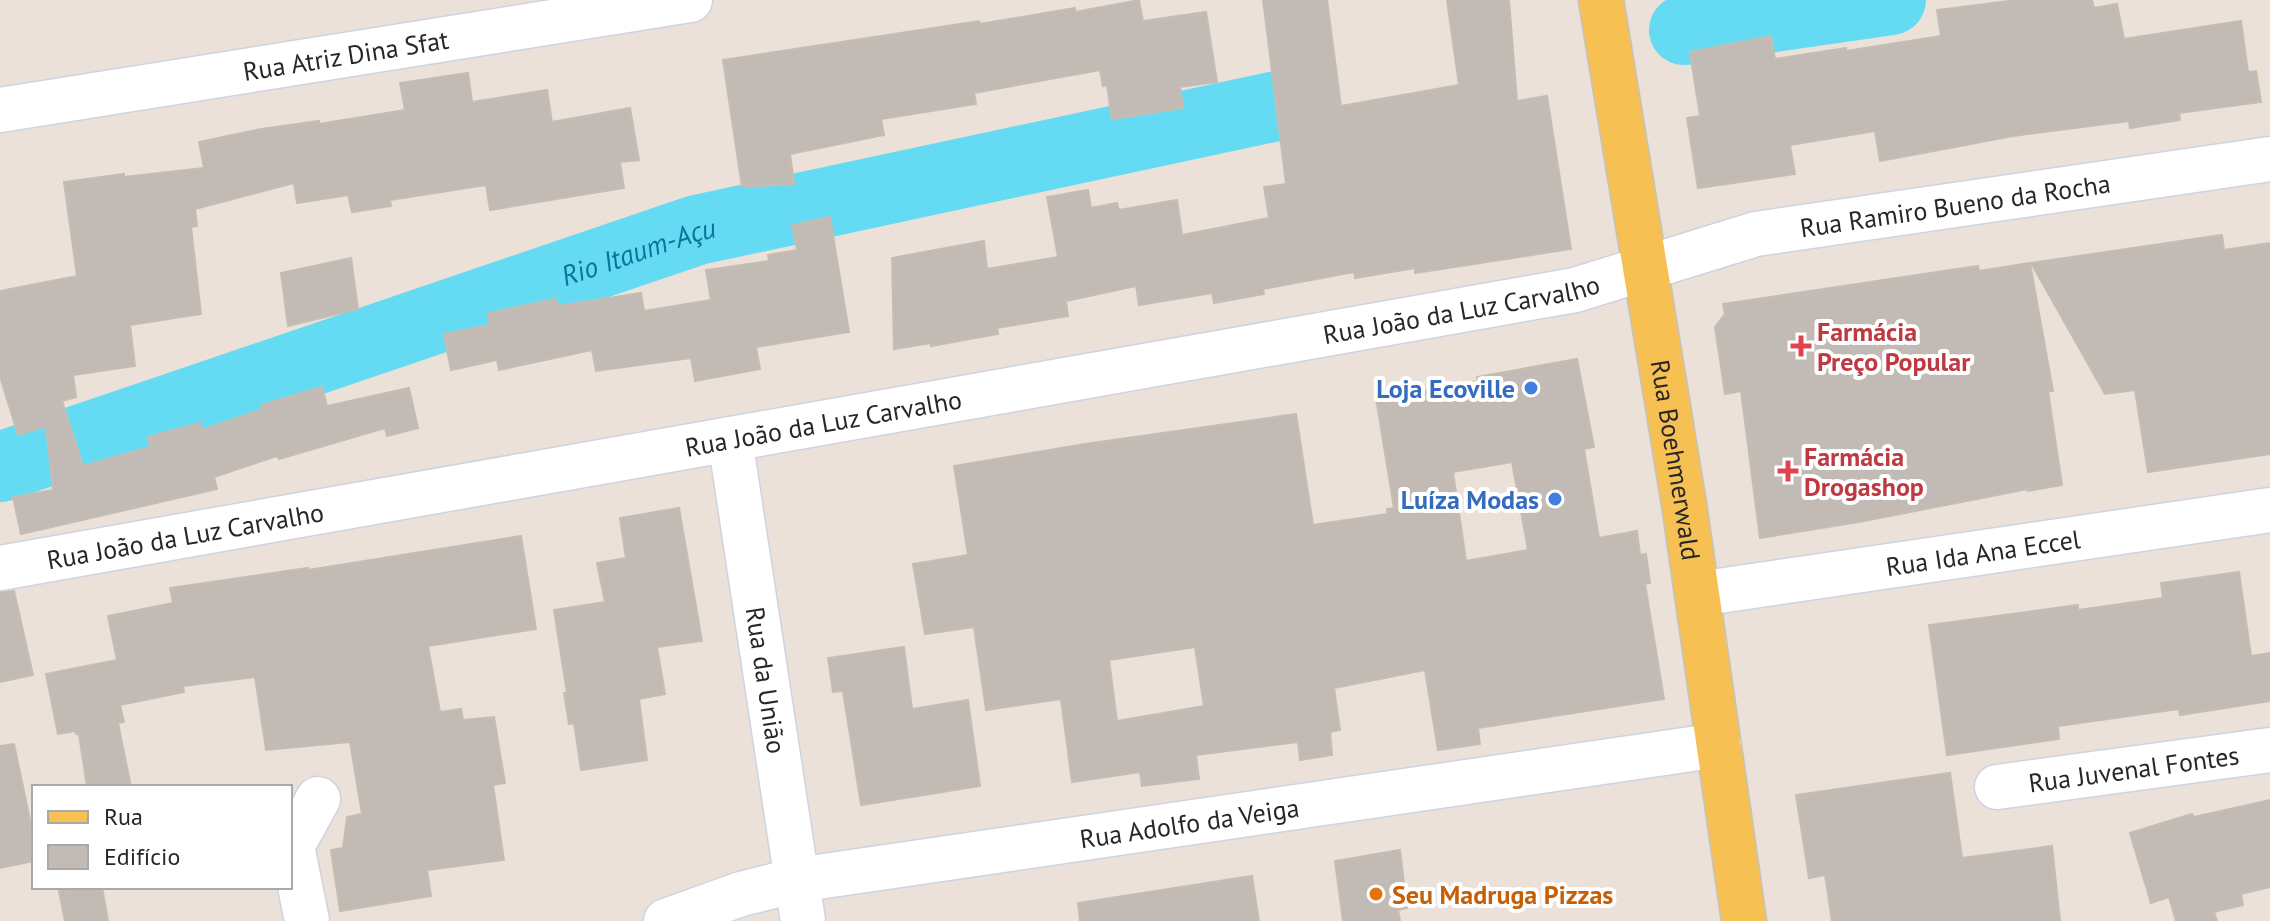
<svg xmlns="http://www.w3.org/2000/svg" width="2270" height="921" font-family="'PT Sans',sans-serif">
	<rect width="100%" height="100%" fill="#ebe1d8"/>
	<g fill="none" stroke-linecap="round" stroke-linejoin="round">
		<g stroke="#65dbf3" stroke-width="70">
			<path d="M 1684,30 L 1891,0"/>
			<path id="s1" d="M 0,467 L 697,230 L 1295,102"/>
		</g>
	</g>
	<g fill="#c2bbb5" stroke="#c6bdb2" stroke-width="2" fill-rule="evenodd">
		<path d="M 1139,0 L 1143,21 L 1206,12 L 1217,82 L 1180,87 L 1183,108 L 1112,119 L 1107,85 L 1103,86 L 1100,70 L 974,93 L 976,104 L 881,119 L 884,135 L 790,154 L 794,184 L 742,187 L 723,60 L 979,21 L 980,24 L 1075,8 L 1075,12 Z"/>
		<path d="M 1263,0 L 1327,0 L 1341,106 L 1459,85 L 1447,0 L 1509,0 L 1517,101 L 1547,96 L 1571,249 L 1415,273 L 1415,268 L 1355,278 L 1354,272 L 1263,289 L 1264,294 L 1214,303 L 1212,293 L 1139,305 L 1136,286 L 1066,301 L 1068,316 L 997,328 L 998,334 L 931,346 L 931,343 L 894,349 L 892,258 L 984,241 L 987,269 L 1058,257 L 1047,197 L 1088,190 L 1091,208 L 1117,203 L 1119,210 L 1177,200 L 1182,235 L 1269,218 L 1264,187 L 1286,184 Z"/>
		<path d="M 2016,0 L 2092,0 L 2094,8 L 2117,4 L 2124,39 L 2241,21 L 2248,72 L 2256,71 L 2261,102 L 2179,113 L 2180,120 L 2130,128 L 2129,121 L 2013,136 L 1880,161 L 1875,131 L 1790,145 L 1795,174 L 1698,188 L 1687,118 L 1700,116 L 1690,52 L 1771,36 L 1775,59 L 1846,48 L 1846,51 L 1941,36 L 1937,10 Z"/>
		<path d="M 468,73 L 472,102 L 547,90 L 552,122 L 630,108 L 639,160 L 620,162 L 624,188 L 490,210 L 486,185 L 390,200 L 391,206 L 352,212 L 348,195 L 297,203 L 294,183 L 195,209 L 197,226 L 191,227 L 201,314 L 130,325 L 135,366 L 73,375 L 76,397 L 62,401 L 83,466 L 150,447 L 148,437 L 200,423 L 202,430 L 263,409 L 261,405 L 322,387 L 327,406 L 409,388 L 418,428 L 387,436 L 385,428 L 279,459 L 277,456 L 214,477 L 217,489 L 21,534 L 13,497 L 53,490 L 46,426 L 18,435 L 0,376 L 0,291 L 77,276 L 64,182 L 124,174 L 124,177 L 204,168 L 199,142 L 261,129 L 319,121 L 319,124 L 405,110 L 400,83 Z"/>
		<path d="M 830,217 L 849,332 L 756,347 L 760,369 L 695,381 L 691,358 L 596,371 L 592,350 L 499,370 L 497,360 L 451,370 L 444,334 L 490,325 L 488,313 L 556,299 L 558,306 L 641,293 L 644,311 L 711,300 L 706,270 L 769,261 L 768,255 L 797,250 L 792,225 Z"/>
		<path d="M 2222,235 L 2224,250 L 2270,243 L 2270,454 L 2148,472 L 2135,390 L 2105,394 L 2031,263 Z"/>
		<path d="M 351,258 L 358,309 L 288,326 L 281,273 Z"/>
		<path d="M 2030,263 L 2053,391 L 2048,391 L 2062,485 L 2028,491 L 2028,489 L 1859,522 L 1760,538 L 1741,391 L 1725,394 L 1715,327 L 1725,314 L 1723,304 L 1978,266 L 1979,271 Z"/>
		<path d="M 1577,359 L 1594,447 L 1584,449 L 1599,538 L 1637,531 L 1640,555 L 1646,554 L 1650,583 L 1645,584 L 1664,699 L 1478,728 L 1480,744 L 1438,750 L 1425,670 L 1334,688 L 1340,730 L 1330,732 L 1332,755 L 1300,760 L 1298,742 L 1196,755 L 1199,779 L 1142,786 L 1140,772 L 1072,782 L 1061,699 L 986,710 L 974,627 L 925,634 L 913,564 L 968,555 L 954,466 L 1085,444 L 1296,414 L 1313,525 L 1387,514 L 1387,509 L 1394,508 L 1376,398 L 1478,381 L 1477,377 ZM 1512,462 L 1528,550 L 1466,561 L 1453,472 ZM 1195,647 L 1204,706 L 1117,721 L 1109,660 Z"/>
		<path d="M 679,508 L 702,641 L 657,647 L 665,694 L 639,699 L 647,760 L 581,770 L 574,723 L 569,724 L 564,693 L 567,693 L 554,610 L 605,602 L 597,563 L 626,558 L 620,518 Z"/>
		<path d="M 521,536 L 536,629 L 428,646 L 440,712 L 461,709 L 463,720 L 494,717 L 505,783 L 493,785 L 504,860 L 427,870 L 431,896 L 340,911 L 331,850 L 343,848 L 347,817 L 362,814 L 350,742 L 266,750 L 255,677 L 183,686 L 184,692 L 120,705 L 124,722 L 118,723 L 131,787 L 87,787 L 79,734 L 76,734 L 75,731 L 58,734 L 46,674 L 117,660 L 108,616 L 173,603 L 170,588 L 308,568 L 308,570 Z"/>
		<path d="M 2239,572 L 2251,656 L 2270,653 L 2270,701 L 2180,715 L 2179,709 L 2058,726 L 2059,739 L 1947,755 L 1929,625 L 2078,605 L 2078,610 L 2163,598 L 2161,583 Z"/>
		<path d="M 14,591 L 33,675 L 0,682 L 0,592 Z"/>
		<path d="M 904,647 L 912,709 L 968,700 L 980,786 L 861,805 L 843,691 L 833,692 L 828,658 Z"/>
		<path d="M 14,744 L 34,839 L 34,861 L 0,868 L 0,746 Z"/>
		<path d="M 1950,773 L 1962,858 L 2052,846 L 2060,921 L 1832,921 L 1825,875 L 1809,878 L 1796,795 Z"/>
		<path d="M 2270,800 L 2270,887 L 2241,894 L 2243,905 L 2214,912 L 2217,921 L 2176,921 L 2169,897 L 2151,903 L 2130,833 L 2192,814 L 2194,817 Z"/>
		<path d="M 1400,850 L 1407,908 L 1398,910 L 1400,921 L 1343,921 L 1335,861 Z"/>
		<path d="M 1252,876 L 1259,921 L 1080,921 L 1078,903 Z"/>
		<path d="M 82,887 L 102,887 L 108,921 L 65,921 L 59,891 Z"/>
	</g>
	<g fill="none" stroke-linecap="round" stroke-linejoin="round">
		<g stroke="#cdd3e2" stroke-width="47">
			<g id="minor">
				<path id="s2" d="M 0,110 L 690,0"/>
				<path id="s3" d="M 730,439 L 803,921"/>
				<path id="s4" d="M 0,568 L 1575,290 L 1756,234 L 2270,159"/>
				<path id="s5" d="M 1698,594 L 2270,510"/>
				<path id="s6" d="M 1997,787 L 2270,750"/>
				<path d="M 307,921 L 292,846 L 318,799"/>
				<path id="s7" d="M 666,921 L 741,894 L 797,880 L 1719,745"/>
			</g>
		</g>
		<g stroke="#c3c3c3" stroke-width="47">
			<g id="major">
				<path id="s8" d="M 1601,0 L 1684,504 L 1744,921"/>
			</g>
		</g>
		<use href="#minor" stroke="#fff" stroke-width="44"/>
		<use href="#major" stroke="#f6c052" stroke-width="44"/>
	</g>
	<g fill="#e0444e" stroke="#fff" stroke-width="3">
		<path d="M1797 334h8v8h8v8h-8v8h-8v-8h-8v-8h8z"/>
		<path d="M1784 459h8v8h8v8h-8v8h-8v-8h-8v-8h8z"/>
	</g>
	<g fill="#3f7fe0" stroke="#fff" stroke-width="3">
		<circle cx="1531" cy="388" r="8"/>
		<circle cx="1555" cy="499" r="8"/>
	</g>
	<circle fill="#e8710a" stroke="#fff" stroke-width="3" cx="1376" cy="894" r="8"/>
	<g text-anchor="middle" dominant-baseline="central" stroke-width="8" stroke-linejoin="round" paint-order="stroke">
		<g font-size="26" fill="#272727" stroke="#fff">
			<text stroke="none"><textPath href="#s2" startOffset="350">Rua Atriz Dina Sfat</textPath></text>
			<text stroke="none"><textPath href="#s4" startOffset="1990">Rua Ramiro Bueno da Rocha</textPath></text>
			<text stroke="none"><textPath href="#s4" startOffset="1484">Rua João da Luz Carvalho</textPath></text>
			<text stroke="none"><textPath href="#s4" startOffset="836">Rua João da Luz Carvalho</textPath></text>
			<text stroke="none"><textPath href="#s8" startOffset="466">Rua Boehmerwald</textPath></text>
			<text stroke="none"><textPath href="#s4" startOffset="188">Rua João da Luz Carvalho</textPath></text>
			<text stroke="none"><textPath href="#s5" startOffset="288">Rua Ida Ana Eccel</textPath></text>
			<text stroke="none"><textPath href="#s3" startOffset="244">Rua da União</textPath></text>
			<text stroke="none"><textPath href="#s6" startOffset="138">Rua Juvenal Fontes</textPath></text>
			<text stroke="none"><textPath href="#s7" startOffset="534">Rua Adolfo da Veiga</textPath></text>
		</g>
		<g font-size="26" font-weight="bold" fill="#be3a42" stroke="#fff" text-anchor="start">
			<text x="1817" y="331">Farmácia<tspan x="1817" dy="30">Preço Popular</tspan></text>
			<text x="1804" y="456">Farmácia<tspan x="1804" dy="30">Drogashop</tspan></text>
		</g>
		<g font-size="26" font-weight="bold" fill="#366cbe" stroke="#fff" text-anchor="end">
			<text x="1515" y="388">Loja Ecoville</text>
			<text x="1539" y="499">Luíza Modas</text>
		</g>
		<g font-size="26" font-weight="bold" fill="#c56008" stroke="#fff" text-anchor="start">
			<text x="1392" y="894">Seu Madruga Pizzas</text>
		</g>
		<g font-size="28" font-style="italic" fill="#07769b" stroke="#fff">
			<text stroke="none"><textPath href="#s1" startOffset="674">Rio Itaum-Açu</textPath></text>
		</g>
	</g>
	<rect x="32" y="785" width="260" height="104" fill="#ffffff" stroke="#a9a9a9" stroke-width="2"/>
	<rect x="48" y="811" width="40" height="12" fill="#f6c052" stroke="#a9a9a9" stroke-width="2"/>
	<text x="104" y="825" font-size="24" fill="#272727">Rua</text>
	<rect x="48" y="845" width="40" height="24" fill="#c2bbb5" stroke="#a9a9a9" stroke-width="2"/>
	<text x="104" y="865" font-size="24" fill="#272727">Edifício</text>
</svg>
